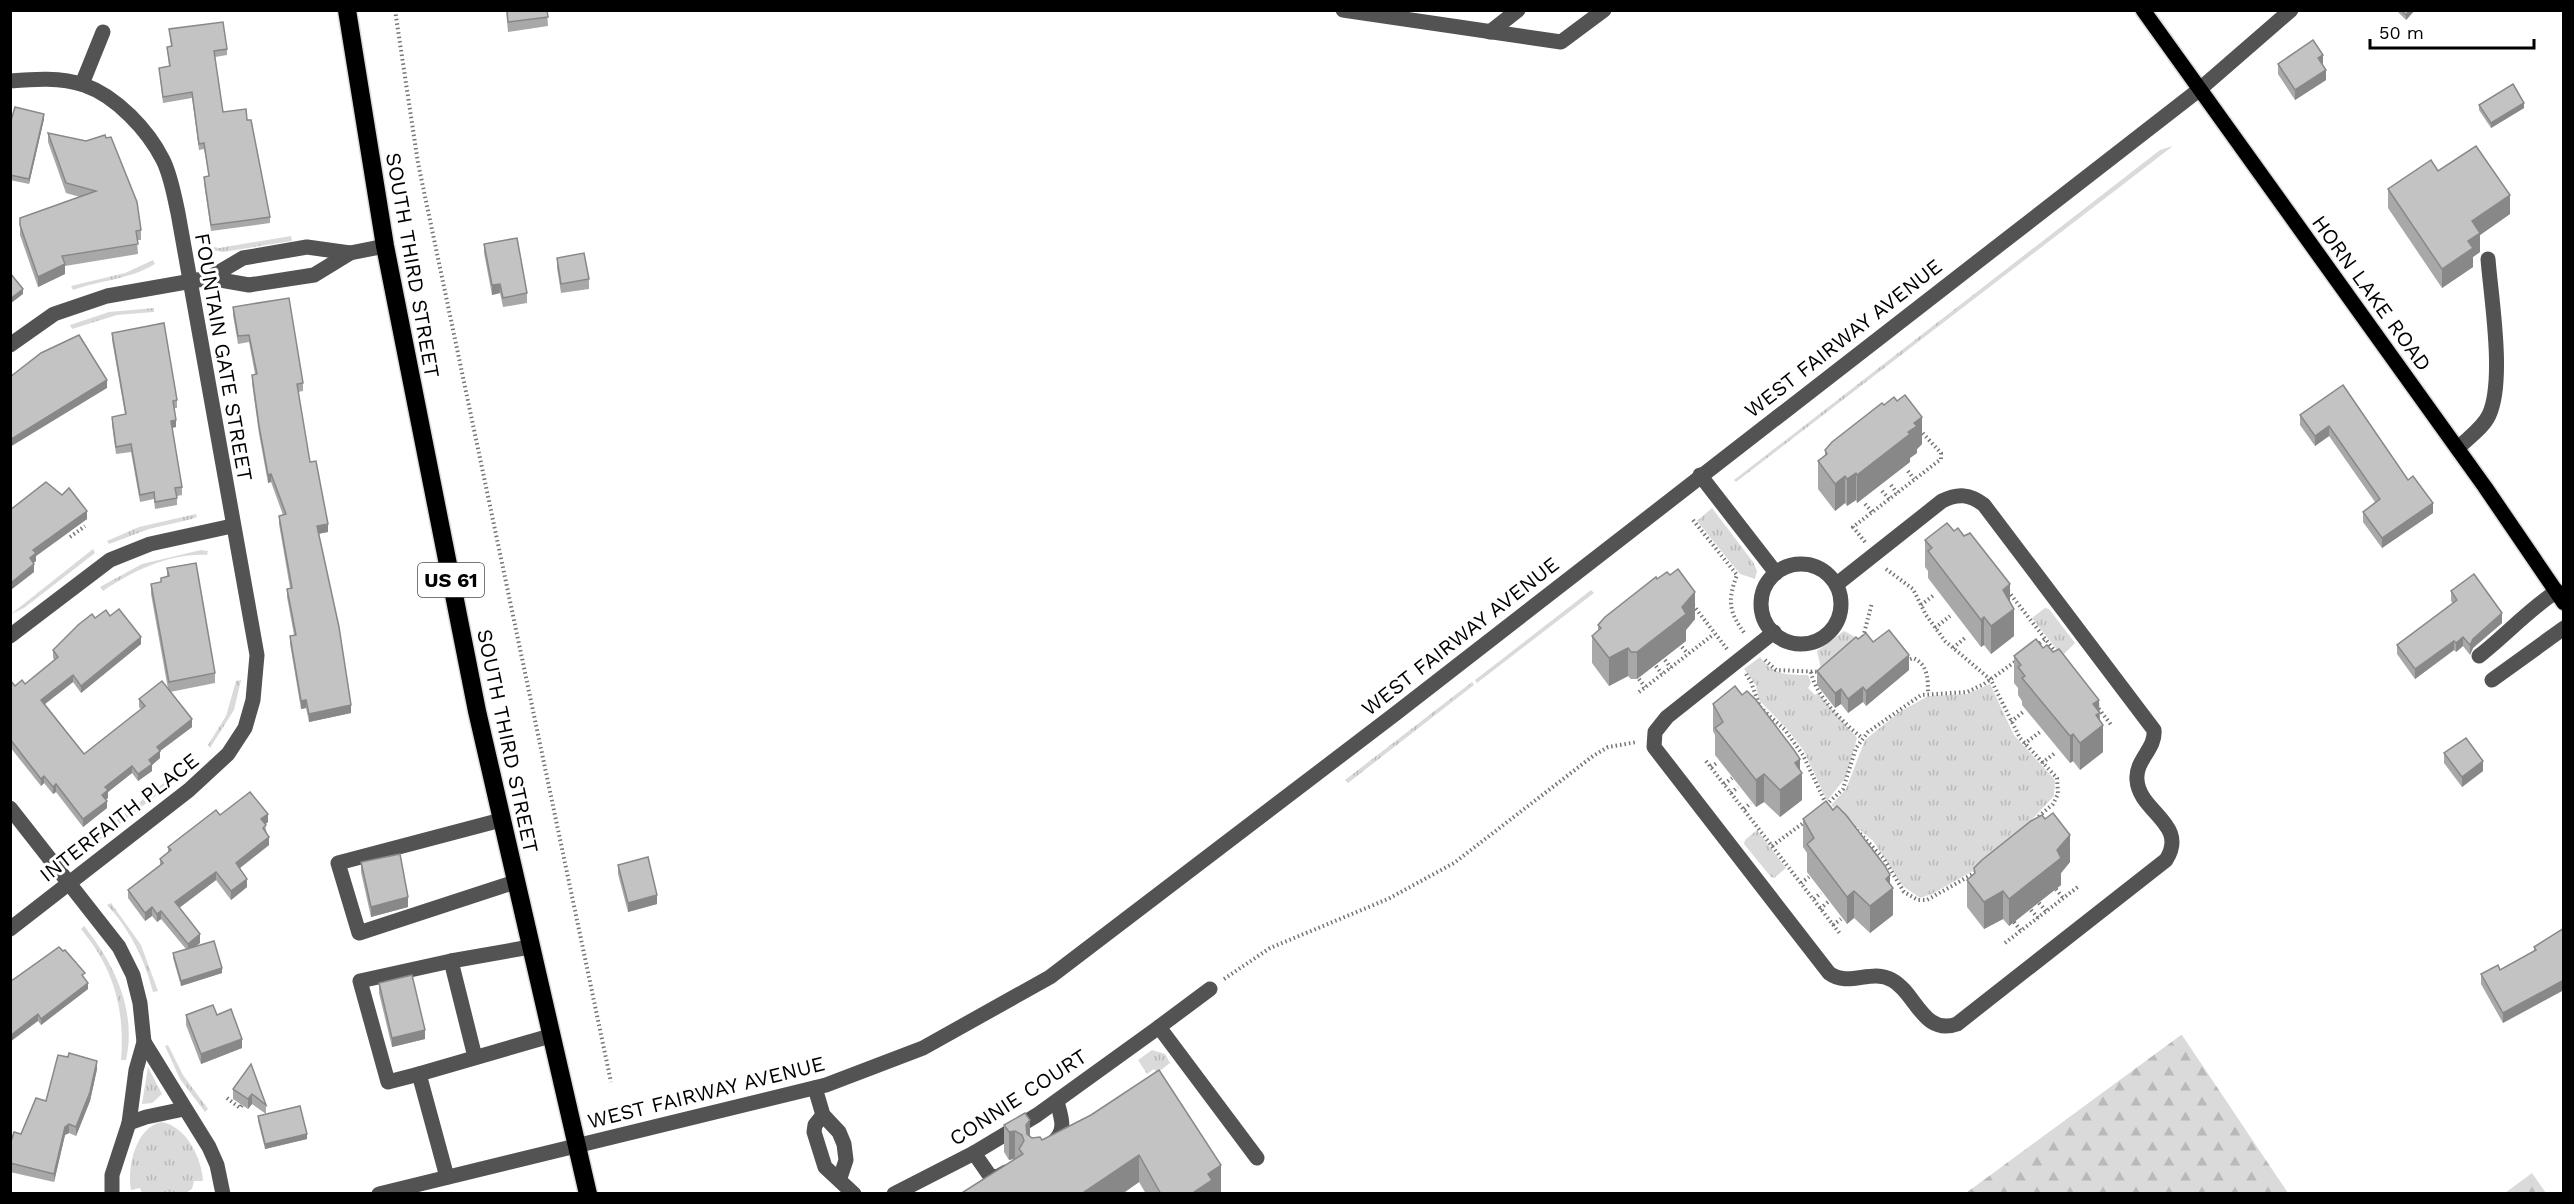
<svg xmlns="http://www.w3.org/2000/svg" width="2574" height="1204" font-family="'Work Sans',sans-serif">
	<defs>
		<pattern id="grass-tufts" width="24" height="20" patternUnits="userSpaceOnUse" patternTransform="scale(1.5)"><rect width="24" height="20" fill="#dadada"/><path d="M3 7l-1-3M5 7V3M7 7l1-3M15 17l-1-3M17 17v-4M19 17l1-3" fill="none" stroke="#b9b9b9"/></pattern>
		<pattern id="forest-firs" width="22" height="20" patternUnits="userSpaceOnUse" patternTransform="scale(1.5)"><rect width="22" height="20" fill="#dadada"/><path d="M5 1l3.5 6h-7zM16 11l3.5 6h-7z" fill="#b9b9b9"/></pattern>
	</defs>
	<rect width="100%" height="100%" fill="#fff"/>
	<g fill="url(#grass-tufts)">
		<path d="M 2173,146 L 1736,482 L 1734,480 L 2160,150 Z"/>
		<path d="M 291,236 L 292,241 L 223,252 L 212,250 L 214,247 L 219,248 Z"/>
		<path d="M 153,260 L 155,264 C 129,280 100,280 73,290 L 71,286 L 125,273 Z"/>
		<path d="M 154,308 L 154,312 L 117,315 L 72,329 L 70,325 L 109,312 Z"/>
		<path d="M 1712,508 L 1753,562 L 1757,571 L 1755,579 L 1740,574 L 1697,521 Z"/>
		<path d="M 196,514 L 197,517 L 192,519 L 149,529 L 109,544 L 107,541 L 139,527 Z"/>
		<path d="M 93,549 L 95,553 L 24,608 L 11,614 Z"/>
		<path d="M 201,550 L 208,551 L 207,555 C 170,553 133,571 103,591 L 100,587 L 142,564 Z"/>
		<path d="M 1591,590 L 1594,593 L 1477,683 L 1475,680 Z"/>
		<path d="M 2045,608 L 2049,609 L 2075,643 L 2062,656 L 2032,618 Z"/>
		<path d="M 1844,631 L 1859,639 L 1821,669 L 1817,651 Z"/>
		<path d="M 1760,657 C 1773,675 1787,675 1808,675 L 1811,683 L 1808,688 L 1815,695 L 1818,693 L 1857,738 L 1846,777 L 1827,801 L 1804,751 L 1788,730 L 1759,700 L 1756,685 L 1744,669 Z"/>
		<path d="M 241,680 L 234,710 L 210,748 L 208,745 L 226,716 L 236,681 Z"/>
		<path d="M 1472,682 L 1474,685 L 1348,783 L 1345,780 Z"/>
		<path d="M 1990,684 L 2014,735 L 2055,780 L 2054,796 L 2011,842 L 1980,867 L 1932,894 L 1920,898 L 1903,886 L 1873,841 L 1831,805 L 1846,789 L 1865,740 L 1898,713 L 1928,696 L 1967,694 Z"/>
		<path d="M 170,778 L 173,782 L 92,846 L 89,842 Z"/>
		<path d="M 1757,830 L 1786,868 L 1774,878 L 1771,877 L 1744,844 L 1745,840 Z"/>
		<path d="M 111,903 L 141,945 L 158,991 L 153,992 C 145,960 129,928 107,905 Z"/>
		<path d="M 84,926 C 114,963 137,1010 126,1060 L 121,1060 C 125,1009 114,969 81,929 Z"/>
		<path d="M 168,1045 L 183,1075 L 208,1109 L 205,1112 L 180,1079 L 165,1046 Z"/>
		<path d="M 1152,1050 L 1165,1054 L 1170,1063 L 1157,1073 L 1154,1069 L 1147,1074 L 1138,1060 Z"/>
		<path d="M 148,1067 L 162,1094 L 152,1103 L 142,1104 Z"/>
		<path d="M 162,1122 C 187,1127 202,1159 203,1181 L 194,1181 L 192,1189 L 186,1193 L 142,1193 L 140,1188 L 131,1190 C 127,1168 135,1127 162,1122 Z"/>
	</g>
	<g fill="url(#forest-firs)">
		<path d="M 2182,1035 L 2288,1193 L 1966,1193 L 2181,1035 Z"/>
		<path d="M 2532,1173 L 2546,1193 L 2505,1193 Z"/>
	</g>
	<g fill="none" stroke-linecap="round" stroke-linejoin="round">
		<g stroke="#dbdbdb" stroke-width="18">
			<path id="major" d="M 2143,10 L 2485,487 L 2564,603"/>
		</g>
		<g stroke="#dbdbdb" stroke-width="21">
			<path id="highway" d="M 347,10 L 385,246 L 477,711 L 588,1194"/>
		</g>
		<g stroke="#757575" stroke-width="4" stroke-dasharray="1.5 3" stroke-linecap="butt">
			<path d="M 395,10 L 418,163 L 611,1082"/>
			<path d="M 1908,471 L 1914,479"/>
			<path d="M 1891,485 L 1897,493"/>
			<path d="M 1882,491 L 1889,499"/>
			<path d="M 1865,504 L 1872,512"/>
			<path d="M 1693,520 L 1737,575 C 1727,601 1729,612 1745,634"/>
			<path d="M 70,537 L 85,526"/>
			<path d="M 1865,542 L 1853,527 L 1941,459 L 1941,453 L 1919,429"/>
			<path d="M 1886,569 L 1913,589 L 1926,615 L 1945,641 L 1991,680 L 2020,738 L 2057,778 L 2058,794 L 2053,804 L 2037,818"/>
			<path d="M 2008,591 L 2057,654"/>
			<path d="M 1693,605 L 1727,649"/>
			<path d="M 1921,605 L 1934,595"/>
			<path d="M 1935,628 L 1950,616"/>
			<path d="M 1863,637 L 1872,603"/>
			<path d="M 2036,646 L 2045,639"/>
			<path d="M 1682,647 L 1688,654"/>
			<path d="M 1953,648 L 1966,637"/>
			<path d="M 1665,660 L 1671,668"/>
			<path d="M 1765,660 L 1776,670 L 1822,672"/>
			<path d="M 1906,661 L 1913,658 C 1928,664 1928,680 1928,693"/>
			<path d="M 1656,666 L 1662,674"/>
			<path d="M 1811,672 C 1816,697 1843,722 1862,738"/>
			<path d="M 1746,674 L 1751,682 L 1760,707 L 1785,730 L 1803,755 L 1827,806"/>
			<path d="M 1639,679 L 1645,687"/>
			<path d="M 1639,692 L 1714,634"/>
			<path d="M 2096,705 L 2112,726"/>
			<path d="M 2011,722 L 2023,712"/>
			<path d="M 2024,744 L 2040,732"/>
			<path d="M 1706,761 L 1841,935"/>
			<path d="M 2042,763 L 2055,753"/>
			<path d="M 1711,767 L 1718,762"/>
			<path d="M 1724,784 L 1732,778"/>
			<path d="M 1731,793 L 1738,787"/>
			<path d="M 1826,805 L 1843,789 L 1856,748 L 1868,732 L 1921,695 L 1967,692 L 1984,684 L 2016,661"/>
			<path d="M 1744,809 L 1751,803"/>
			<path d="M 1854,827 L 1884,859 L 1904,892 L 1918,900 L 1927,900 L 1978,871"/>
			<path d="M 1772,846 L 1806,821"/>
			<path d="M 1801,883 L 1809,877"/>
			<path d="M 2056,889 L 2063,898"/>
			<path d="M 1814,899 L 1821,893"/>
			<path d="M 2039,903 L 2046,911"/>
			<path d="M 1820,909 L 1828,902"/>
			<path d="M 2031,910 L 2038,918"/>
			<path d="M 2014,922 L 2021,931"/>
			<path d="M 1833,925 L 1841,919"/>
			<path d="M 2005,943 L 2079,886"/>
			<path d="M 1224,979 L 1270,948 L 1388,899 L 1454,863 L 1593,756 L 1608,747 L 1637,742"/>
			<path d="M 227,1098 L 240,1108 L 242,1105"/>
		</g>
		<g stroke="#535353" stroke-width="15">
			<path d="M 1343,10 L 1561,42 L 1604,10"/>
			<path d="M 1490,32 L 1518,10"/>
			<path d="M 10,81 C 34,79 61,77 84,85 C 116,96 148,130 163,160 C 171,176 174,195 178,213 L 257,655 L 253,700 L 245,728 L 228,754 L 189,790 L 10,929"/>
			<path d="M 82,84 L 103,32"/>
			<path d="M 209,278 L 243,258 L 307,247 L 350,253 L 385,246"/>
			<path d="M 10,345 L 54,314 L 107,296 L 209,278 L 249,285 L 314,275 L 350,253"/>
			<path d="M 2458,448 C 2468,438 2483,428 2489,415 C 2505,380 2491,298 2488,259"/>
			<path d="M 1700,475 L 1776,573"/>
			<circle cx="1801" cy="604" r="40"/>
			<path d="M 1774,632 L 1667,717 L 1655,732 L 1654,747 L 1829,973 C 1849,988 1871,968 1892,980 C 1916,993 1923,1036 1957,1024 L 2166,860 C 2189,824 2139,812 2137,780 C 2135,760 2156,749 2154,730 L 1984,505 C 1970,494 1958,493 1942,501 L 1837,584"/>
			<path d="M 10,636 L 110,560 L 150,544 L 232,526"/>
			<path d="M 2479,656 C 2506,635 2528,610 2557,591"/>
			<path d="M 2492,680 L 2564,628"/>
			<path d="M 10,808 L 119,947 L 133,975 L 140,1003 L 144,1042 L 136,1070 L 129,1123 L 112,1175 L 112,1194"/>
			<path d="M 501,820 L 338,863 L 359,933 L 515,882"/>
			<path d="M 1159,1027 L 1210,989"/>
			<path d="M 144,1042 L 209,1147 L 217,1165 L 223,1194"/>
			<path d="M 475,1057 L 451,961 L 530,947"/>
			<path d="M 419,1074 L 388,1082 L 360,981 L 451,961"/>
			<path d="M 815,1088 L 823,1115 L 839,1132 L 844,1144 L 846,1160 L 840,1178"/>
			<path d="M 823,1115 L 815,1125 L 814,1132 L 825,1167 L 854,1194"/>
			<path d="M 129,1123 L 146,1117 L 184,1109"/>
			<path d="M 1051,1144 C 1067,1132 1062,1119 1057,1102"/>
			<path d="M 974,1153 L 990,1176 L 997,1177 L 1006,1172"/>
			<path d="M 447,1177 L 419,1074 L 550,1036"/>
			<path d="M 379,1194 L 826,1085 L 923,1048 L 1050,977 L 1395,714 L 2200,89 L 2291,10"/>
			<path d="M 894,1194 L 974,1153 L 1037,1115 L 1159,1027 L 1257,1158"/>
		</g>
		<use href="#major" stroke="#000" stroke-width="15"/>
		<use href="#highway" stroke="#000" stroke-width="18"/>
	</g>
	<g fill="#a8a8a8">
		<path d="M 506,10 L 547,10 L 548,26 L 508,32 Z"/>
		<path d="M 2396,10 L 2415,10 L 2406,20 Z"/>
		<path d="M 169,29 L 227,49 L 227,55 L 215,57 L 223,112 L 247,120 L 270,217 L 270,223 L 211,231 L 204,183 L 204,177 L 209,176 L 204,149 L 199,150 L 192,98 L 163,103 L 159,68 L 169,66 L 167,47 L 171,46 Z"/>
		<path d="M 2278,64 L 2323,65 L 2326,80 L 2295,100 L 2278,74 Z"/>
		<path d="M 2479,105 L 2524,108 L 2491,128 L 2479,110 Z"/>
		<path d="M 44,119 L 29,184 L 10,180 L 10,124 Z"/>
		<path d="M 48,133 L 141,230 L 141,240 L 137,240 L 138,254 L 65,266 L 65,274 L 38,287 L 20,235 L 20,218 L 80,197 L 66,193 L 48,142 Z"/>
		<path d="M 2438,171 L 2510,214 L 2480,235 L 2480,252 L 2473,257 L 2473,267 L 2442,288 L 2388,208 L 2388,189 Z"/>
		<path d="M 484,244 L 527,293 L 527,303 L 503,307 L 500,293 L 492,295 L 484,253 Z"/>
		<path d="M 557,258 L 589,279 L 589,289 L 561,293 L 557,268 Z"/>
		<path d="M 233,307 L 303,383 L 303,391 L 298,392 L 310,462 L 328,532 L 318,534 L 351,713 L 309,722 L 306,708 L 301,709 L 290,644 L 290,636 L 294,635 L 287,597 L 287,589 L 290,588 L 279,524 L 279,516 L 283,515 L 271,482 L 268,483 L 259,434 L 252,383 L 252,375 L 255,374 L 249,342 L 238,344 L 233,315 Z"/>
		<path d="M 112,333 L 177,400 L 177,408 L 174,408 L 176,427 L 172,428 L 182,487 L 182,495 L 177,496 L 177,505 L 155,509 L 154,499 L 140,502 L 131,452 L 116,454 L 112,425 L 112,417 L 125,414 L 112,340 Z"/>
		<path d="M 2343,385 L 2408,480 L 2433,513 L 2382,548 L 2363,522 L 2363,512 L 2375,502 L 2329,436 L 2315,446 L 2300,425 L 2300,415 Z"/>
		<path d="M 1922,444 L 1917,449 L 1917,453 L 1910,458 L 1910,462 L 1857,503 L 1856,500 L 1847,506 L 1845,503 L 1835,511 L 1818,489 L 1818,461 L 1825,456 L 1825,450 Z"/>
		<path d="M 10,510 L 87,519 L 36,556 L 36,561 L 33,563 L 34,572 L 12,589 L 10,587 Z"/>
		<path d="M 1925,540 L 2010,603 L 2014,636 L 1991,654 L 1984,645 L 1981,647 L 1928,578 L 1928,571 L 1925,567 Z"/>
		<path d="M 167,568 L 215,673 L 215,683 L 170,692 L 192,727 L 160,751 L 160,758 L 152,765 L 152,771 L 138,781 L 132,773 L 108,792 L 108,798 L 106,799 L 107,808 L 83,827 L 56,792 L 53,794 L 44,783 L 41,786 L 10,747 L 10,680 L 15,686 L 25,684 L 55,660 L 53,658 L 53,650 L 95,618 L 110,616 L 141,644 L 81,693 L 73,682 L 45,704 L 84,754 L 141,709 L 139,707 L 139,699 L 168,689 L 151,594 L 151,584 L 161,582 L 161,578 L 167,577 Z"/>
		<path d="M 2451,591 L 2502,623 L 2473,648 L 2470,655 L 2463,646 L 2456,652 L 2454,650 L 2415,679 L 2397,654 L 2397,645 L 2453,604 L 2451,601 Z"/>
		<path d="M 1695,619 L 1686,630 L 1686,641 L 1637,679 L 1631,679 L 1628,676 L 1609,686 L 1592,663 L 1592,636 L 1598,631 L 1598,625 Z"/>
		<path d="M 1858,639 L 1873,642 L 1909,670 L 1866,706 L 1863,702 L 1848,713 L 1841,704 L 1835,708 L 1817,685 L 1817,671 Z"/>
		<path d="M 2014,656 L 2099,712 L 2103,752 L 2080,770 L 2073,761 L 2070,763 L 2022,705 L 2022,701 L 2018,695 L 2018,688 L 2014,683 Z"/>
		<path d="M 1713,704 L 1800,769 L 1802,800 L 1780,817 L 1764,802 L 1756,807 L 1715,755 L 1715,735 L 1713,731 Z"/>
		<path d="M 2444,753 L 2483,771 L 2462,787 L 2444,763 Z"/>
		<path d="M 220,815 L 268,822 L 265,824 L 269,845 L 240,868 L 247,887 L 231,900 L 216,880 L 179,908 L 200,943 L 195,946 L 222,973 L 181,986 L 173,958 L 173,953 L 186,949 L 161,919 L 157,922 L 152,916 L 145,921 L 128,898 L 128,890 L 160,865 L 160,859 L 168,852 L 168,847 Z"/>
		<path d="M 1803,819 L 1890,885 L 1893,915 L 1870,933 L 1854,918 L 1847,924 L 1807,872 L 1807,853 L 1803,847 Z"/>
		<path d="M 361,862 L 408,907 L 371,917 L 361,872 Z"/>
		<path d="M 2070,862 L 2061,873 L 2061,885 L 2009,926 L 2003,919 L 1984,929 L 1967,907 L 1967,880 L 1974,874 L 1974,868 Z"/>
		<path d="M 618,865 L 657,904 L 628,912 L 618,874 Z"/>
		<path d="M 2564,928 L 2503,1023 L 2481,984 L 2481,974 L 2500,970 L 2534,951 L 2534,947 Z"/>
		<path d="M 85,979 L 88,989 L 41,1025 L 10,982 Z"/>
		<path d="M 379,983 L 425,1039 L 392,1047 L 379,993 Z"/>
		<path d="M 186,1015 L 217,1015 L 242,1048 L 201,1064 L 186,1025 Z"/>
		<path d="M 251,1064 L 266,1105 L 266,1114 L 307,1139 L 265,1149 L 258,1121 L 258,1116 L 266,1114 L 252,1104 L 248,1109 L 233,1099 L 233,1089 Z"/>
		<path d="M 97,1069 L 90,1101 L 76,1136 L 69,1133 L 65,1135 L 54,1182 L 10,1172 L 10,1145 L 21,1134 L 46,1101 Z"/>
		<path d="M 1091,1115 L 1221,1193 L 1220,1194 L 1146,1194 L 1139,1182 L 1122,1194 L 960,1194 L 1015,1159 L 1009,1160 L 1004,1152 L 1004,1125 L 1032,1138 L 1042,1140 Z"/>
	</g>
	<g fill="#888">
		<path d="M 2410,10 L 2415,10 L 2406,20 L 2406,15 Z"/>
		<path d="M 2323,55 L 2323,65 L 2318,58 Z"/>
		<path d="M 2326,70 L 2326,80 L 2295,100 L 2295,90 Z"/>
		<path d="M 2524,103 L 2524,108 L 2491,128 L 2491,123 Z"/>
		<path d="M 44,114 L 44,119 L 29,184 L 29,179 Z"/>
		<path d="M 2510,195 L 2510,214 L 2480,235 L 2480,252 L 2473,257 L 2473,267 L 2442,288 L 2442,269 L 2472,221 Z"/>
		<path d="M 65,264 L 65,274 L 38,287 L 38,277 Z"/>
		<path d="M 500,284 L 500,293 L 492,295 L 492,285 Z"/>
		<path d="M 23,289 L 23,294 L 10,304 L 10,299 Z"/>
		<path d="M 107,380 L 107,388 L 10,447 L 10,440 Z"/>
		<path d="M 1922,417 L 1922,444 L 1917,449 L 1917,453 L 1910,458 L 1910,462 L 1857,503 L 1857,475 L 1908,432 L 1914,423 Z"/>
		<path d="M 176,420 L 176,427 L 171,428 L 171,421 Z"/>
		<path d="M 2329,426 L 2329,436 L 2315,446 L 2315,436 Z"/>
		<path d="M 1856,473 L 1856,500 L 1847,506 L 1847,479 Z"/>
		<path d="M 271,474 L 271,482 L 268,483 L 268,475 Z"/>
		<path d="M 1845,476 L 1845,503 L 1835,511 L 1835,484 Z"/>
		<path d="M 2433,503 L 2433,513 L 2382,548 L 2382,538 Z"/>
		<path d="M 87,511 L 87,519 L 36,556 L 36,561 L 30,566 L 30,558 L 33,550 Z"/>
		<path d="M 328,524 L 328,532 L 317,534 L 317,526 Z"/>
		<path d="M 34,564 L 34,572 L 12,589 L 12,582 Z"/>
		<path d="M 2010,584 L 2010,611 L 2014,609 L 2014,636 L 1991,654 L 1991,626 L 2003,590 Z"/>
		<path d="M 1695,592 L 1695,619 L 1686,630 L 1686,641 L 1637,679 L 1637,652 L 1682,607 Z"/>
		<path d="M 2502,613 L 2502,623 L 2473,648 L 2470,655 L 2470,645 L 2473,639 Z"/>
		<path d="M 1984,617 L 1984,645 L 1981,647 L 1981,620 Z"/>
		<path d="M 141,637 L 141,644 L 81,693 L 81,686 Z"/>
		<path d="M 2463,637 L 2463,646 L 2456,652 L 2456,643 Z"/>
		<path d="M 2454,641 L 2454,650 L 2415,679 L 2415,669 Z"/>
		<path d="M 1628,648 L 1628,676 L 1609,686 L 1609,658 Z"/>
		<path d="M 1909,655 L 1909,670 L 1866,706 L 1866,691 Z"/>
		<path d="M 73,675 L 73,682 L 41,707 L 41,700 Z"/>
		<path d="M 1863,687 L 1863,702 L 1848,713 L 1848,699 Z"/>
		<path d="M 1841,689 L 1841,704 L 1835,708 L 1835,693 Z"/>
		<path d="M 306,700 L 306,708 L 301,709 L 301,701 Z"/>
		<path d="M 2099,700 L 2100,727 L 2103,725 L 2103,752 L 2080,770 L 2080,743 L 2093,704 Z"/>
		<path d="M 351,705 L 351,713 L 309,722 L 309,714 Z"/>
		<path d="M 192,719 L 192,727 L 160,751 L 160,758 L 152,765 L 152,771 L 138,781 L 138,774 L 149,760 L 157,747 Z"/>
		<path d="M 2073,734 L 2073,761 L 2070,763 L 2070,736 Z"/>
		<path d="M 1800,759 L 1800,774 L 1802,773 L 1802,800 L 1780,817 L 1780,790 L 1795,763 Z"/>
		<path d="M 2483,761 L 2483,771 L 2462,787 L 2462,777 Z"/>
		<path d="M 132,766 L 132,773 L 108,792 L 108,798 L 102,802 L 102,795 L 105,787 Z"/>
		<path d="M 1764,774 L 1764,802 L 1756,807 L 1756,780 Z"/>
		<path d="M 44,776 L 44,783 L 41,786 L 41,779 Z"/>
		<path d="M 56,784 L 56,792 L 53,794 L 53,787 Z"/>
		<path d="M 107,801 L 107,808 L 83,827 L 83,819 Z"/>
		<path d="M 268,814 L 268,822 L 261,828 L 261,819 Z"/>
		<path d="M 2070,835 L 2070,862 L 2061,873 L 2061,885 L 2009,926 L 2009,899 Z"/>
		<path d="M 269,837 L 269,845 L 236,871 L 236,863 Z"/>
		<path d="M 216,872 L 216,880 L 175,911 L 175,902 Z"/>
		<path d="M 1890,875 L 1890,890 L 1893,888 L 1893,915 L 1870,933 L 1870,906 L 1886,879 Z"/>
		<path d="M 247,879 L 247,887 L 231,900 L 231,891 Z"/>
		<path d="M 1854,891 L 1854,918 L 1847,924 L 1847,897 Z"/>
		<path d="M 2003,891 L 2003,919 L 1984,929 L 1984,902 Z"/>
		<path d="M 657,895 L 657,904 L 628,912 L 628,903 Z"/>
		<path d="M 408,897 L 408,907 L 371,917 L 371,907 Z"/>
		<path d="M 152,907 L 152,916 L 145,921 L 145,913 Z"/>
		<path d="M 161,911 L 161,919 L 157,922 L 157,914 Z"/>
		<path d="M 200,934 L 200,943 L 188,952 L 188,944 Z"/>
		<path d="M 222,968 L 222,973 L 181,986 L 181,981 Z"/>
		<path d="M 2564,980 L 2564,990 L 2503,1023 L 2503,1013 Z"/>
		<path d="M 88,983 L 88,989 L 41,1025 L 41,1019 Z"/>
		<path d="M 38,1014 L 38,1021 L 10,1042 L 10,1036 Z"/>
		<path d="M 425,1030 L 425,1039 L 392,1047 L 392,1038 Z"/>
		<path d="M 242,1039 L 242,1048 L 201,1064 L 201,1054 Z"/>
		<path d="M 97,1061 L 97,1069 L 90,1101 L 76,1136 L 76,1127 Z"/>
		<path d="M 252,1094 L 252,1104 L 248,1109 L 248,1099 Z"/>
		<path d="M 1030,1120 L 1030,1148 L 1026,1153 L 1026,1125 Z"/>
		<path d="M 69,1124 L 69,1133 L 65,1135 L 54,1182 L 54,1174 L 65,1127 Z"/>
		<path d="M 1015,1131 L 1015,1158 L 1009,1160 L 1009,1132 Z"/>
		<path d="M 307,1134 L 307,1139 L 265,1149 L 265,1144 Z"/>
		<path d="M 1139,1155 L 1139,1182 L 1122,1194 L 1081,1194 Z"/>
		<path d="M 1221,1165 L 1221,1193 L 1220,1194 L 1191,1194 L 1208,1174 Z"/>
	</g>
	<g fill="#c3c3c3" stroke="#888" stroke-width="1.5">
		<path d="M 507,10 L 547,10 L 548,17 L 508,22 Z"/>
		<path d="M 2401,10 L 2410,10 L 2406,15 Z"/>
		<path d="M 223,22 L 227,49 L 214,51 L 223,112 L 246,109 L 247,120 L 251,120 L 270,217 L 211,225 L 204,177 L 209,176 L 204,143 L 199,144 L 192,92 L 163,97 L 159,68 L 170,66 L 167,47 L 172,46 L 169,29 Z"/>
		<path d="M 2313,40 L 2323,55 L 2318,58 L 2326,70 L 2295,90 L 2278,64 Z"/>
		<path d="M 2513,84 L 2524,103 L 2491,123 L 2479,105 Z"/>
		<path d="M 15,107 L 44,114 L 29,179 L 10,175 L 10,124 Z"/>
		<path d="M 48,133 L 86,141 L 105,135 L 106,138 L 111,137 L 137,202 L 141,230 L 136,231 L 138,244 L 62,256 L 65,264 L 38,277 L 20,225 L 20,218 L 96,191 L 66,183 Z"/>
		<path d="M 2476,146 L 2510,195 L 2472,221 L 2480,233 L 2468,241 L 2473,248 L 2442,269 L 2388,189 L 2431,160 L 2438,171 Z"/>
		<path d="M 517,238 L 527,293 L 503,298 L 500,284 L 492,285 L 484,244 Z"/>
		<path d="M 584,253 L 589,279 L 561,284 L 557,258 Z"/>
		<path d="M 10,273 L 23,289 L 10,299 Z"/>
		<path d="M 289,298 L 303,383 L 297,384 L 310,462 L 316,461 L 328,524 L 317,526 L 339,627 L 351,705 L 309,714 L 306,700 L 301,701 L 290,636 L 296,635 L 287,589 L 292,588 L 279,516 L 286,514 L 271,474 L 268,475 L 259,426 L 252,375 L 257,374 L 249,335 L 238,336 L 233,307 Z"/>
		<path d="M 164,323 L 177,400 L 173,401 L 176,420 L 171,421 L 182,487 L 175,488 L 177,498 L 155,502 L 154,492 L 140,495 L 131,444 L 116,447 L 112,417 L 126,414 L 112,333 Z"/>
		<path d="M 79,335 L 107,380 L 10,440 L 10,377 L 41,353 Z"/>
		<path d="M 2343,385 L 2408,480 L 2413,476 L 2433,503 L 2382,538 L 2363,512 L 2380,499 L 2329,426 L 2315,436 L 2300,415 Z"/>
		<path d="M 1905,395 L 1922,417 L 1914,423 L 1917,426 L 1908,432 L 1910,434 L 1857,475 L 1856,473 L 1847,479 L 1845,476 L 1835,484 L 1818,461 L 1827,454 L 1825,450 L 1832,442 L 1882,403 L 1884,405 L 1894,397 L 1897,401 Z"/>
		<path d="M 46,482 L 62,495 L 69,488 L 87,511 L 33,550 L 36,553 L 30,558 L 34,564 L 12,582 L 10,579 L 10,510 Z"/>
		<path d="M 1947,523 L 1954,531 L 1958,528 L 1964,536 L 1970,533 L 2010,584 L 2003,590 L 2014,609 L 1991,626 L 1984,617 L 1981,620 L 1928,551 L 1932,548 L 1925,540 Z"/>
		<path d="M 196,563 L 215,673 L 169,682 L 151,584 L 161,582 L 161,578 L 169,576 L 167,568 Z"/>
		<path d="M 1678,569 L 1695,592 L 1682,607 L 1686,614 L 1637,652 L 1631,652 L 1628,648 L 1609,658 L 1592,636 L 1601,628 L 1598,625 L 1605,617 L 1656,577 L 1657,579 L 1667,572 L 1670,575 Z"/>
		<path d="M 2474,574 L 2502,613 L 2473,639 L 2470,645 L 2463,637 L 2456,643 L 2454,641 L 2415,669 L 2397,645 L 2457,600 L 2451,591 Z"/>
		<path d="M 119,609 L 141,637 L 81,686 L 73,675 L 41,700 L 84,754 L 145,706 L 139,699 L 162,681 L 192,719 L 157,747 L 160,751 L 149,760 L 152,764 L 138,774 L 132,766 L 105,787 L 108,790 L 102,795 L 107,801 L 83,819 L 56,784 L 53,787 L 44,776 L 41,779 L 10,739 L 10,680 L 15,686 L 22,680 L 25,684 L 58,657 L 53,650 L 78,625 L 92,614 L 95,618 L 106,610 L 110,616 Z"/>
		<path d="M 1889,630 L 1909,655 L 1866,691 L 1863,687 L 1848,699 L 1841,689 L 1835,693 L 1817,671 L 1856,637 L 1858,639 L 1866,633 L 1873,642 Z"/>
		<path d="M 2036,639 L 2043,648 L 2047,645 L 2053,652 L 2059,649 L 2099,700 L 2093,704 L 2100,713 L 2096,715 L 2103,725 L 2080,743 L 2073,734 L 2070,736 L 2022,678 L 2025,676 L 2018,667 L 2021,665 L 2014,656 Z"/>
		<path d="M 1735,686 L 1742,695 L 1747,691 L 1756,700 L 1794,750 L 1800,759 L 1795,763 L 1802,773 L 1780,790 L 1764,774 L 1756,780 L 1715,728 L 1723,722 L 1713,704 Z"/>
		<path d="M 2466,738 L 2483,761 L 2462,777 L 2444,753 Z"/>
		<path d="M 250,792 L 268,814 L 261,819 L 266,825 L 263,828 L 269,837 L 236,863 L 247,879 L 231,891 L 216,872 L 175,902 L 200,934 L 188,944 L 161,911 L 157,914 L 152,907 L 145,913 L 128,890 L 163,863 L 160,859 L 171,850 L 168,847 L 216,810 L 220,815 Z"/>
		<path d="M 1826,801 L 1833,810 L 1837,806 L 1846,815 L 1885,866 L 1890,875 L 1886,879 L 1893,888 L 1870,906 L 1854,891 L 1847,897 L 1807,844 L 1814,838 L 1803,819 Z"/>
		<path d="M 2053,813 L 2070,835 L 2057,850 L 2061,858 L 2009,899 L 2003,891 L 1984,902 L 1967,880 L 1975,873 L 1974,868 L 1982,860 L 2031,821 L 2042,815 L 2045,819 Z"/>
		<path d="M 400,854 L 408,897 L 371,907 L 361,862 Z"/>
		<path d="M 648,857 L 657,895 L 628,903 L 618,865 Z"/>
		<path d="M 2564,928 L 2564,980 L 2503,1013 L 2481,974 L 2498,965 L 2500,970 L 2536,950 L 2534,947 Z"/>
		<path d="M 214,941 L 222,968 L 181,981 L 173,953 Z"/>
		<path d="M 59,947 L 63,951 L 65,950 L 85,973 L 82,975 L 88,983 L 41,1019 L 38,1014 L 10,1036 L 10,982 Z"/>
		<path d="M 412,975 L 425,1030 L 392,1038 L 379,983 Z"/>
		<path d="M 213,1005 L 217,1015 L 231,1009 L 242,1039 L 201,1054 L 186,1015 Z"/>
		<path d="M 69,1053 L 97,1061 L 90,1092 L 76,1127 L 69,1124 L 65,1127 L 54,1174 L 10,1163 L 10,1145 L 14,1132 L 21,1134 L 36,1098 L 46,1101 L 58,1055 L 68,1057 Z"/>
		<path d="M 251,1064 L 266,1105 L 252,1094 L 248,1099 L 233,1089 Z"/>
		<path d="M 1159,1070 L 1221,1165 L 1208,1174 L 1212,1180 L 1191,1194 L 1161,1194 L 1139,1155 L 1081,1194 L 960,1194 L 1023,1154 L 1019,1149 L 1024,1141 L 1022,1135 L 1015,1131 L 1009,1132 L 1004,1125 L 1025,1113 L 1030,1120 L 1026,1125 L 1027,1134 L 1032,1138 L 1040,1137 L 1042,1140 L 1091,1115 Z"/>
		<path d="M 300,1106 L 307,1134 L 265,1144 L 258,1116 Z"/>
	</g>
	<g text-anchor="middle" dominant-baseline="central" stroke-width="6" stroke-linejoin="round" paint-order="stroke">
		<rect fill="#fff" stroke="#4c4c4c" stroke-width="1.5" x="418" y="563" width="66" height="34" rx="4.5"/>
		<g font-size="20" font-weight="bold" fill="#000">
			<text x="451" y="580">US 61</text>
		</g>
		<g font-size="21" fill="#000" stroke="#fff">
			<text transform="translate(413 265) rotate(80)">SOUTH THIRD STREET</text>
			<text transform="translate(2372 293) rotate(54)">HORN LAKE ROAD</text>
			<text transform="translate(1843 338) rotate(-38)">WEST FAIRWAY AVENUE</text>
			<text transform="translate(224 357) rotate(80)">FOUNTAIN GATE STREET</text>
			<text transform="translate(1460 636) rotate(-38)">WEST FAIRWAY AVENUE</text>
			<text transform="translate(508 741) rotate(78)">SOUTH THIRD STREET</text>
			<text transform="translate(119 817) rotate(-38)">INTERFAITH PLACE</text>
			<text transform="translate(706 1092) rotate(-14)">WEST FAIRWAY AVENUE</text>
			<text transform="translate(1018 1097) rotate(-33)">CONNIE COURT</text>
		</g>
	</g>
	<rect width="2574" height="1204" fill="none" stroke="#000000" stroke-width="24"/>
	<path d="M2370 39v9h164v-9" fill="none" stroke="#000000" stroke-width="3"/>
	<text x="2379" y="39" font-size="18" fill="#000000" stroke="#ffffff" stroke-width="4.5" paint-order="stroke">50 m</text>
</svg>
